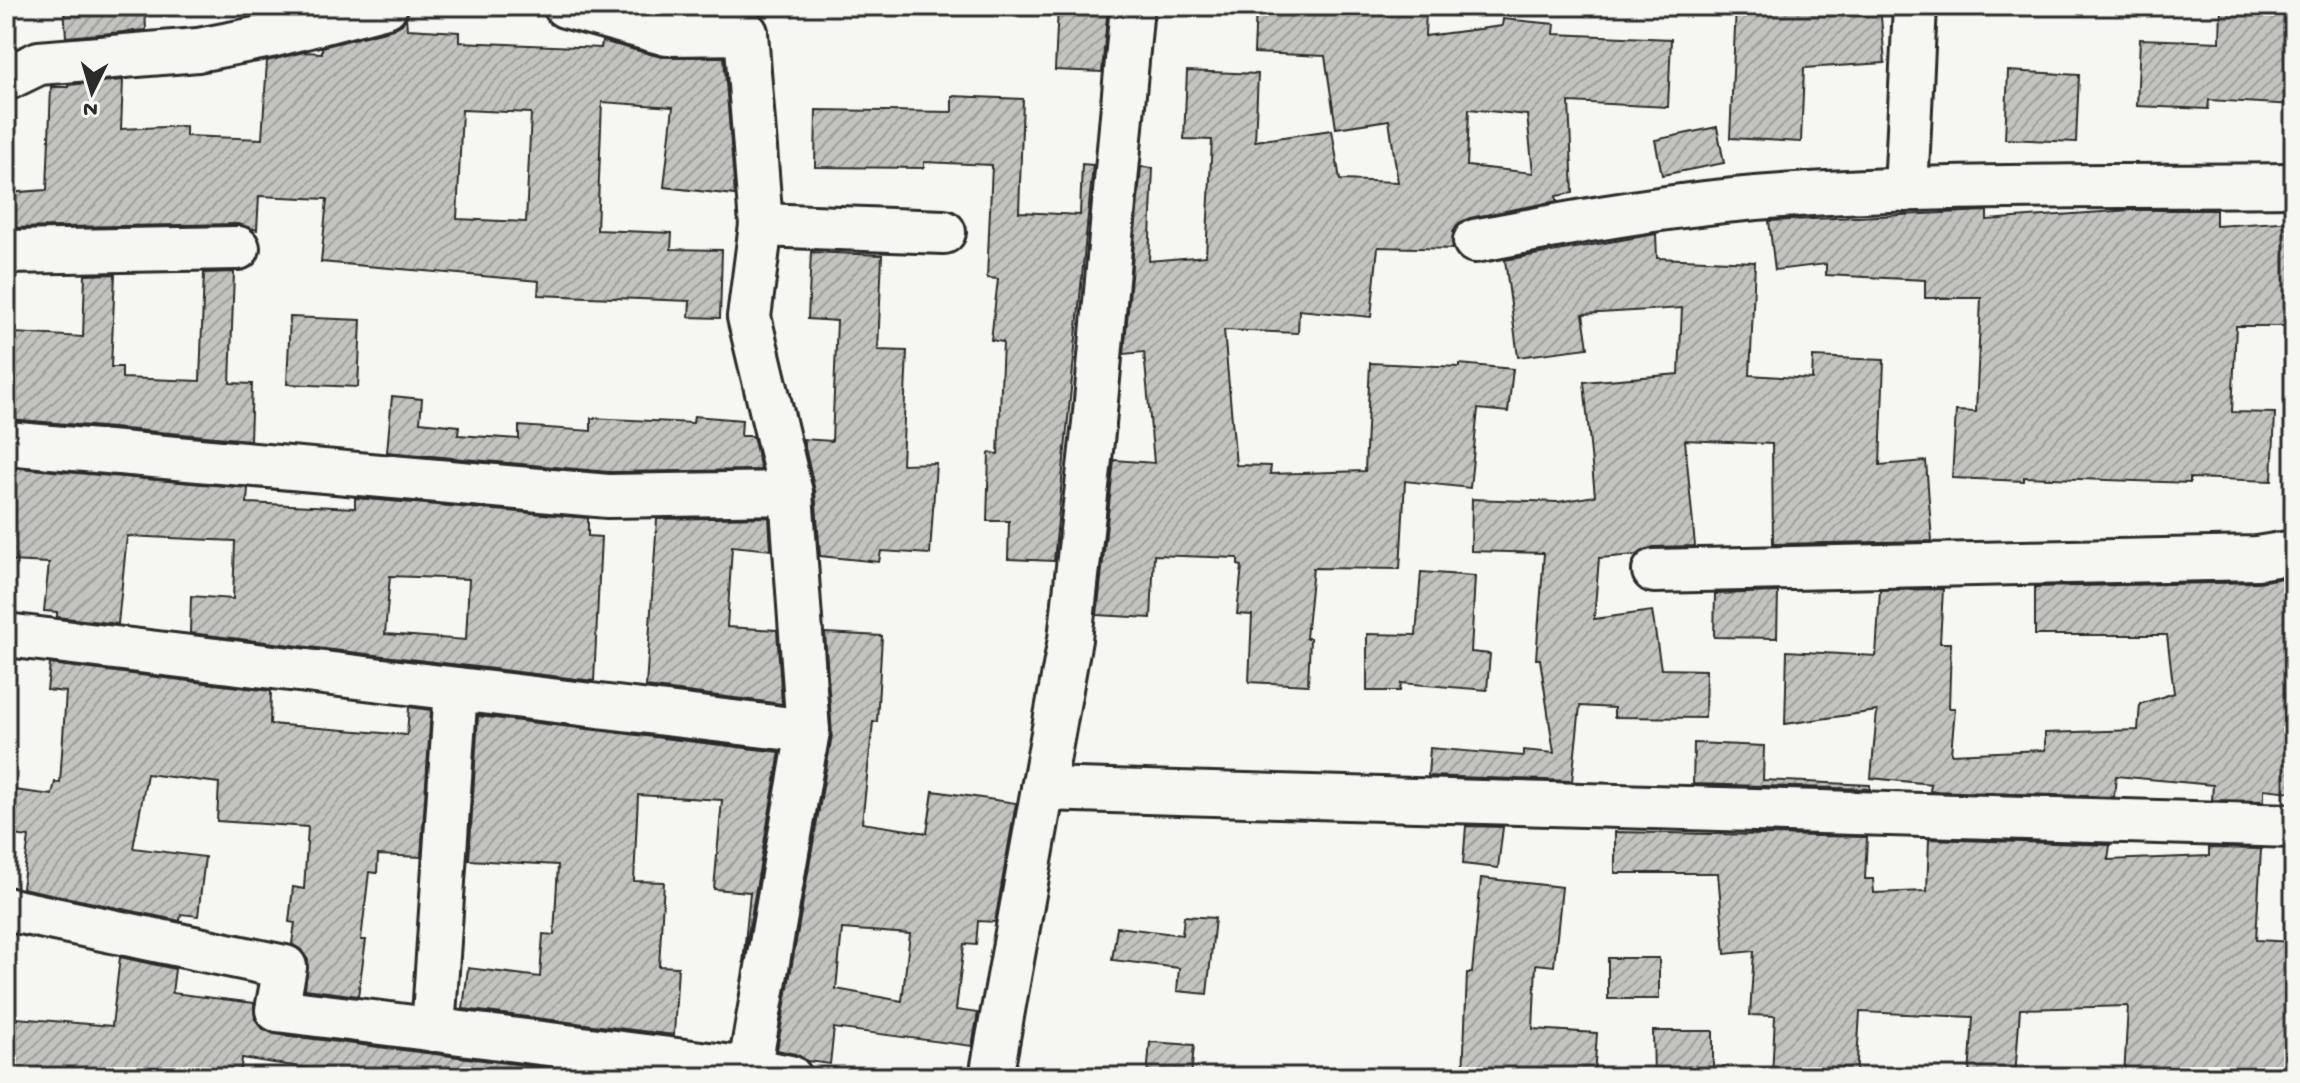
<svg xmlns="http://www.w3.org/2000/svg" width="2300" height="1083" font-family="'Gochi Hand',sans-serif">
	<defs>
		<pattern id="building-hatch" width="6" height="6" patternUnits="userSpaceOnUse" patternTransform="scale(2)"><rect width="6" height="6" fill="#c3c3c0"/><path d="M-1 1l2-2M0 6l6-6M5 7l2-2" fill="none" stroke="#9f9f9c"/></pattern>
	</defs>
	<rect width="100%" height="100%" fill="#f6f6f2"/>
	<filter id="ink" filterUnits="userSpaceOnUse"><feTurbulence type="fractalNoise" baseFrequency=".0125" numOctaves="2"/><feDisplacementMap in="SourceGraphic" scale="16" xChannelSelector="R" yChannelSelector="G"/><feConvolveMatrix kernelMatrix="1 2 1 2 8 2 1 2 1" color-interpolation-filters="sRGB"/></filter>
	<g filter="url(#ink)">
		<g fill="url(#building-hatch)" stroke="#2b2b2b" stroke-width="2" fill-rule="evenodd">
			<path d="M 64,6 L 145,6 L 146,30 L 66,37 Z"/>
			<path d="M 1058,6 L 1108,6 L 1102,72 L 1055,70 Z"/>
			<path d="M 1256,6 L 1426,7 L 1425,36 L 1502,26 L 1503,19 L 1555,24 L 1554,34 L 1671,39 L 1668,107 L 1569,102 L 1573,193 L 1556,196 L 1557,201 L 1470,218 L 1459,223 L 1453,232 L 1453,249 L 1378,247 L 1371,317 L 1299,310 L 1298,333 L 1224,330 L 1236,465 L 1271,466 L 1270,474 L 1365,471 L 1370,363 L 1460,367 L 1460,364 L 1513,369 L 1508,412 L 1478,409 L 1470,488 L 1405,481 L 1400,569 L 1313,568 L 1306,638 L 1310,638 L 1308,685 L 1249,682 L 1252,615 L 1237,614 L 1242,566 L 1238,565 L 1238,558 L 1154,555 L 1151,618 L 1097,615 L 1114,460 L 1154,463 L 1144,352 L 1124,354 L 1141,167 L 1153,168 L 1149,261 L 1206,256 L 1212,140 L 1184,139 L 1187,71 L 1258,74 L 1255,141 L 1332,130 L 1340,180 L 1398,182 L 1389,120 L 1336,128 L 1325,56 L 1254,53 ZM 1469,109 L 1527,115 L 1533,173 L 1467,166 Z"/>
			<path d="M 1736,6 L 1880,6 L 1885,63 L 1804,68 L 1801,142 L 1730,138 Z"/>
			<path d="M 2221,6 L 2292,6 L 2294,105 L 2209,100 L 2208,109 L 2137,106 L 2140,39 L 2220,42 Z"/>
			<path d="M 406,17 L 407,29 L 459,32 L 459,42 L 601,48 L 602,41 L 661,57 L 724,57 L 735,195 L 664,187 L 673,107 L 602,102 L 597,230 L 672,233 L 671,249 L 722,250 L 720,318 L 689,317 L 690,301 L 538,295 L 539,281 L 321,262 L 327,199 L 259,196 L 257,230 L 238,224 L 6,228 L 6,193 L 47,190 L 51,87 L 68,87 L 68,85 L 123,80 L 121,129 L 186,126 L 186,136 L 262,139 L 267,61 L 304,52 L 322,53 L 322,47 L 393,29 L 402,24 ZM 462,110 L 531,113 L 526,222 L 457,219 Z"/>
			<path d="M 2008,71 L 2079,75 L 2076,142 L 2005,139 Z"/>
			<path d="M 952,96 L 1023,99 L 1019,212 L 1080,215 L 1082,164 L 1093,165 L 1054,561 L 1008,559 L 1009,521 L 987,521 L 989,453 L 998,454 L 1003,342 L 991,340 L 998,279 L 987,278 L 992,165 L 924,162 L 924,168 L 815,167 L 816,110 L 952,112 Z"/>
			<path d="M 1717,127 L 1724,163 L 1662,175 L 1655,140 Z"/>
			<path d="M 2131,210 L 2216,210 L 2216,226 L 2294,221 L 2294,326 L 2236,326 L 2232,412 L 2275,413 L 2272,481 L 2190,478 L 2190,483 L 2024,477 L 2024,481 L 1952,478 L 1956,411 L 1976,412 L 1981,298 L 1925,298 L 1925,280 L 1826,275 L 1826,264 L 1775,270 L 1769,221 L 1987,211 L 1987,220 Z"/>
			<path d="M 1656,234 L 1657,258 L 1755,262 L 1750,375 L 1812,379 L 1813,357 L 1884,360 L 1880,465 L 1926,461 L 1932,541 L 1773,544 L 1772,444 L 1685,440 L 1695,546 L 1653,547 L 1637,555 L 1599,558 L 1594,619 L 1652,611 L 1661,669 L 1706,670 L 1705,718 L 1614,717 L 1614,708 L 1580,706 L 1572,781 L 1428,776 L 1430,748 L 1523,756 L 1523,750 L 1554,753 L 1540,659 L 1536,659 L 1544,553 L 1471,551 L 1472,499 L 1558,502 L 1595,496 L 1584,382 L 1679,374 L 1682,308 L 1583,314 L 1588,348 L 1518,357 L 1505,260 Z"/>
			<path d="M 811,252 L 882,255 L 878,350 L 907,351 L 902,464 L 936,463 L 930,554 L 881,551 L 879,562 L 820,556 L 815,491 L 803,439 L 832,441 L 837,321 L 808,319 Z"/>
			<path d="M 234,272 L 230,383 L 252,384 L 250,440 L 10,419 L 15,333 L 83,337 L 85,275 L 115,274 L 111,367 L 122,367 L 122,378 L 200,381 L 204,273 Z"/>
			<path d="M 290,317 L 361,320 L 358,387 L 287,384 Z"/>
			<path d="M 392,396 L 422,399 L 420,422 L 459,426 L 458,435 L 519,439 L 519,426 L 591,431 L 591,418 L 693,423 L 694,416 L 742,420 L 741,436 L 753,436 L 761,470 L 609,472 L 387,452 Z"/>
			<path d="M 8,467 L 248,488 L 247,503 L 355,508 L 355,498 L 588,518 L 588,536 L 601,537 L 594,681 L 190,633 L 191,596 L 233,599 L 235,541 L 127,536 L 118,624 L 57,617 L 57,612 L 44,611 L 49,563 L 10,561 L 13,481 L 8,481 ZM 390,576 L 469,579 L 466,640 L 385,634 Z"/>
			<path d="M 769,517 L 771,550 L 732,546 L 727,627 L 777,630 L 782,704 L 646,687 L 657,519 Z"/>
			<path d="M 1421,572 L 1475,576 L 1471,652 L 1490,654 L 1487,690 L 1401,683 L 1400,691 L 1367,691 L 1367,634 L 1416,635 Z"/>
			<path d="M 2294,576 L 2294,742 L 2291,792 L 2264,789 L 2264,801 L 2212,800 L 2213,785 L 2116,776 L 2114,797 L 1930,791 L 1931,784 L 1871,778 L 1877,711 L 1785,724 L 1787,651 L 1876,656 L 1880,590 L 1943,589 L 1940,643 L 1951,643 L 1949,708 L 1955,708 L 1951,754 L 2045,750 L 2045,733 L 2138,730 L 2140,704 L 2174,693 L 2167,635 L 2035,635 L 2035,587 L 2258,582 Z"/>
			<path d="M 1778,592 L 1777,638 L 1714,637 L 1715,594 Z"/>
			<path d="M 825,633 L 882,636 L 877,722 L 873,722 L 862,823 L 927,833 L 933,791 L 1016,803 L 995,922 L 978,921 L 976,945 L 964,944 L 956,1010 L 978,1013 L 972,1046 L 834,1028 L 830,1064 L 807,1061 L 795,1054 L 777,1050 L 832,735 ZM 842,929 L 910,934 L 902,1001 L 836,989 Z"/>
			<path d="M 50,664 L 271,691 L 270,724 L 407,735 L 409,707 L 431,710 L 421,857 L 378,855 L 377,873 L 369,872 L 361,940 L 366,940 L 358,996 L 305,989 L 308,960 L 301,950 L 292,944 L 295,923 L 289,922 L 293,887 L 304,889 L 308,827 L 217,821 L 219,783 L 147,774 L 133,848 L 205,857 L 198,916 L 181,914 L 180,921 L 22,888 L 29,837 L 6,834 L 6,789 L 52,795 L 55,782 L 60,783 L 66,692 L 47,690 Z"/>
			<path d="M 478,716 L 780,752 L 743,963 L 750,892 L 714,889 L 722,800 L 638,795 L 634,881 L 664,882 L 659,966 L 678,967 L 674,1035 L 463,1009 L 468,968 L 540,977 L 543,934 L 554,935 L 558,865 L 469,860 Z"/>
			<path d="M 1694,743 L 1764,746 L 1763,780 L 1870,785 L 1870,789 L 1693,784 Z"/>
			<path d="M 1466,826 L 1503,827 L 1498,868 L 1463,864 Z"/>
			<path d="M 1615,832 L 1867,837 L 1865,879 L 1873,879 L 1874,893 L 1927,891 L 1929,839 L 2110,845 L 2108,860 L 2209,856 L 2209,848 L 2261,849 L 2256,940 L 2294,942 L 2292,1020 L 2294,1021 L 2294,1075 L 2124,1077 L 2128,1006 L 2020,1009 L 2015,1077 L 1969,1077 L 1973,1017 L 1860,1012 L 1856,1077 L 1772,1077 L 1775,1016 L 1750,1015 L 1754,951 L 1725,954 L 1718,873 L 1615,873 Z"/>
			<path d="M 1481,878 L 1562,887 L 1554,966 L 1536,964 L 1533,1029 L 1597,1033 L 1594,1077 L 1463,1077 L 1467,973 L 1472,973 Z"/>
			<path d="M 1184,916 L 1215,918 L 1207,994 L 1177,991 L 1179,968 L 1112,960 L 1117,927 L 1182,935 Z"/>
			<path d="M 120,957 L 175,969 L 172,993 L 254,1003 L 255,1019 L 263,1029 L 274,1034 L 620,1077 L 363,1077 L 242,1058 L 240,1077 L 12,1077 L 17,1018 L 112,1026 Z"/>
			<rect x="1608" y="958" width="51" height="41"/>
			<path d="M 1653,1031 L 1713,1031 L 1713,1077 L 1654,1077 Z"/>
			<path d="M 1150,1042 L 1194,1045 L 1191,1077 L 1147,1077 Z"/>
		</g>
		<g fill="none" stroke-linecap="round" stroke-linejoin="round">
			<g stroke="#2b2b2b" stroke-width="48">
				<g id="minor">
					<path d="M 565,6 L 667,34 L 746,33"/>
					<path d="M 720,6 L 746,33 L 761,225 L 749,317 L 791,493"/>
					<path d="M 6,79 L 39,63 L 198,50 L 271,36 L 386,6"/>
					<path d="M 1906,190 L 1915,6"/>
					<path d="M 761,225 L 944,232"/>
					<path d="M 1475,241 C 1569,223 1661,206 1756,198 C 1935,183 2115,187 2294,185"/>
					<path d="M 6,252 L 238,248"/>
					<path d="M 6,443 L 608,496 L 791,493 L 808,731 L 6,635"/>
					<path d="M 1654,571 L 2257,558 L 2294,552"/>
					<path d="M 1043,789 L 2294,826"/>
					<path d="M 6,909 L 285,967 L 277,1010 L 749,1069 L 790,1077"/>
					<path d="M 433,1030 L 456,689"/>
					<path d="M 748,1077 L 808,731"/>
					<path d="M 991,1077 L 1070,639 L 1094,423 L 1132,6"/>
				</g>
			</g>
			<use href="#minor" stroke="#f6f6f2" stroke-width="42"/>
		</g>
	</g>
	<rect width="2300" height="1083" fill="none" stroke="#f6f6f2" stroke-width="32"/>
	<rect x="16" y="16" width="2268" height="1051" fill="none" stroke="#2b2b2b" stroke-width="3" filter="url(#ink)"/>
	<g transform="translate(92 92) rotate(185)" stroke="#f6f6f2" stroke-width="6" paint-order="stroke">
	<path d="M0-6L14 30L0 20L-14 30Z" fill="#2b2b2b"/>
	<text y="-12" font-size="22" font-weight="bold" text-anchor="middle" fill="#2b2b2b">N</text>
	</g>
</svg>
